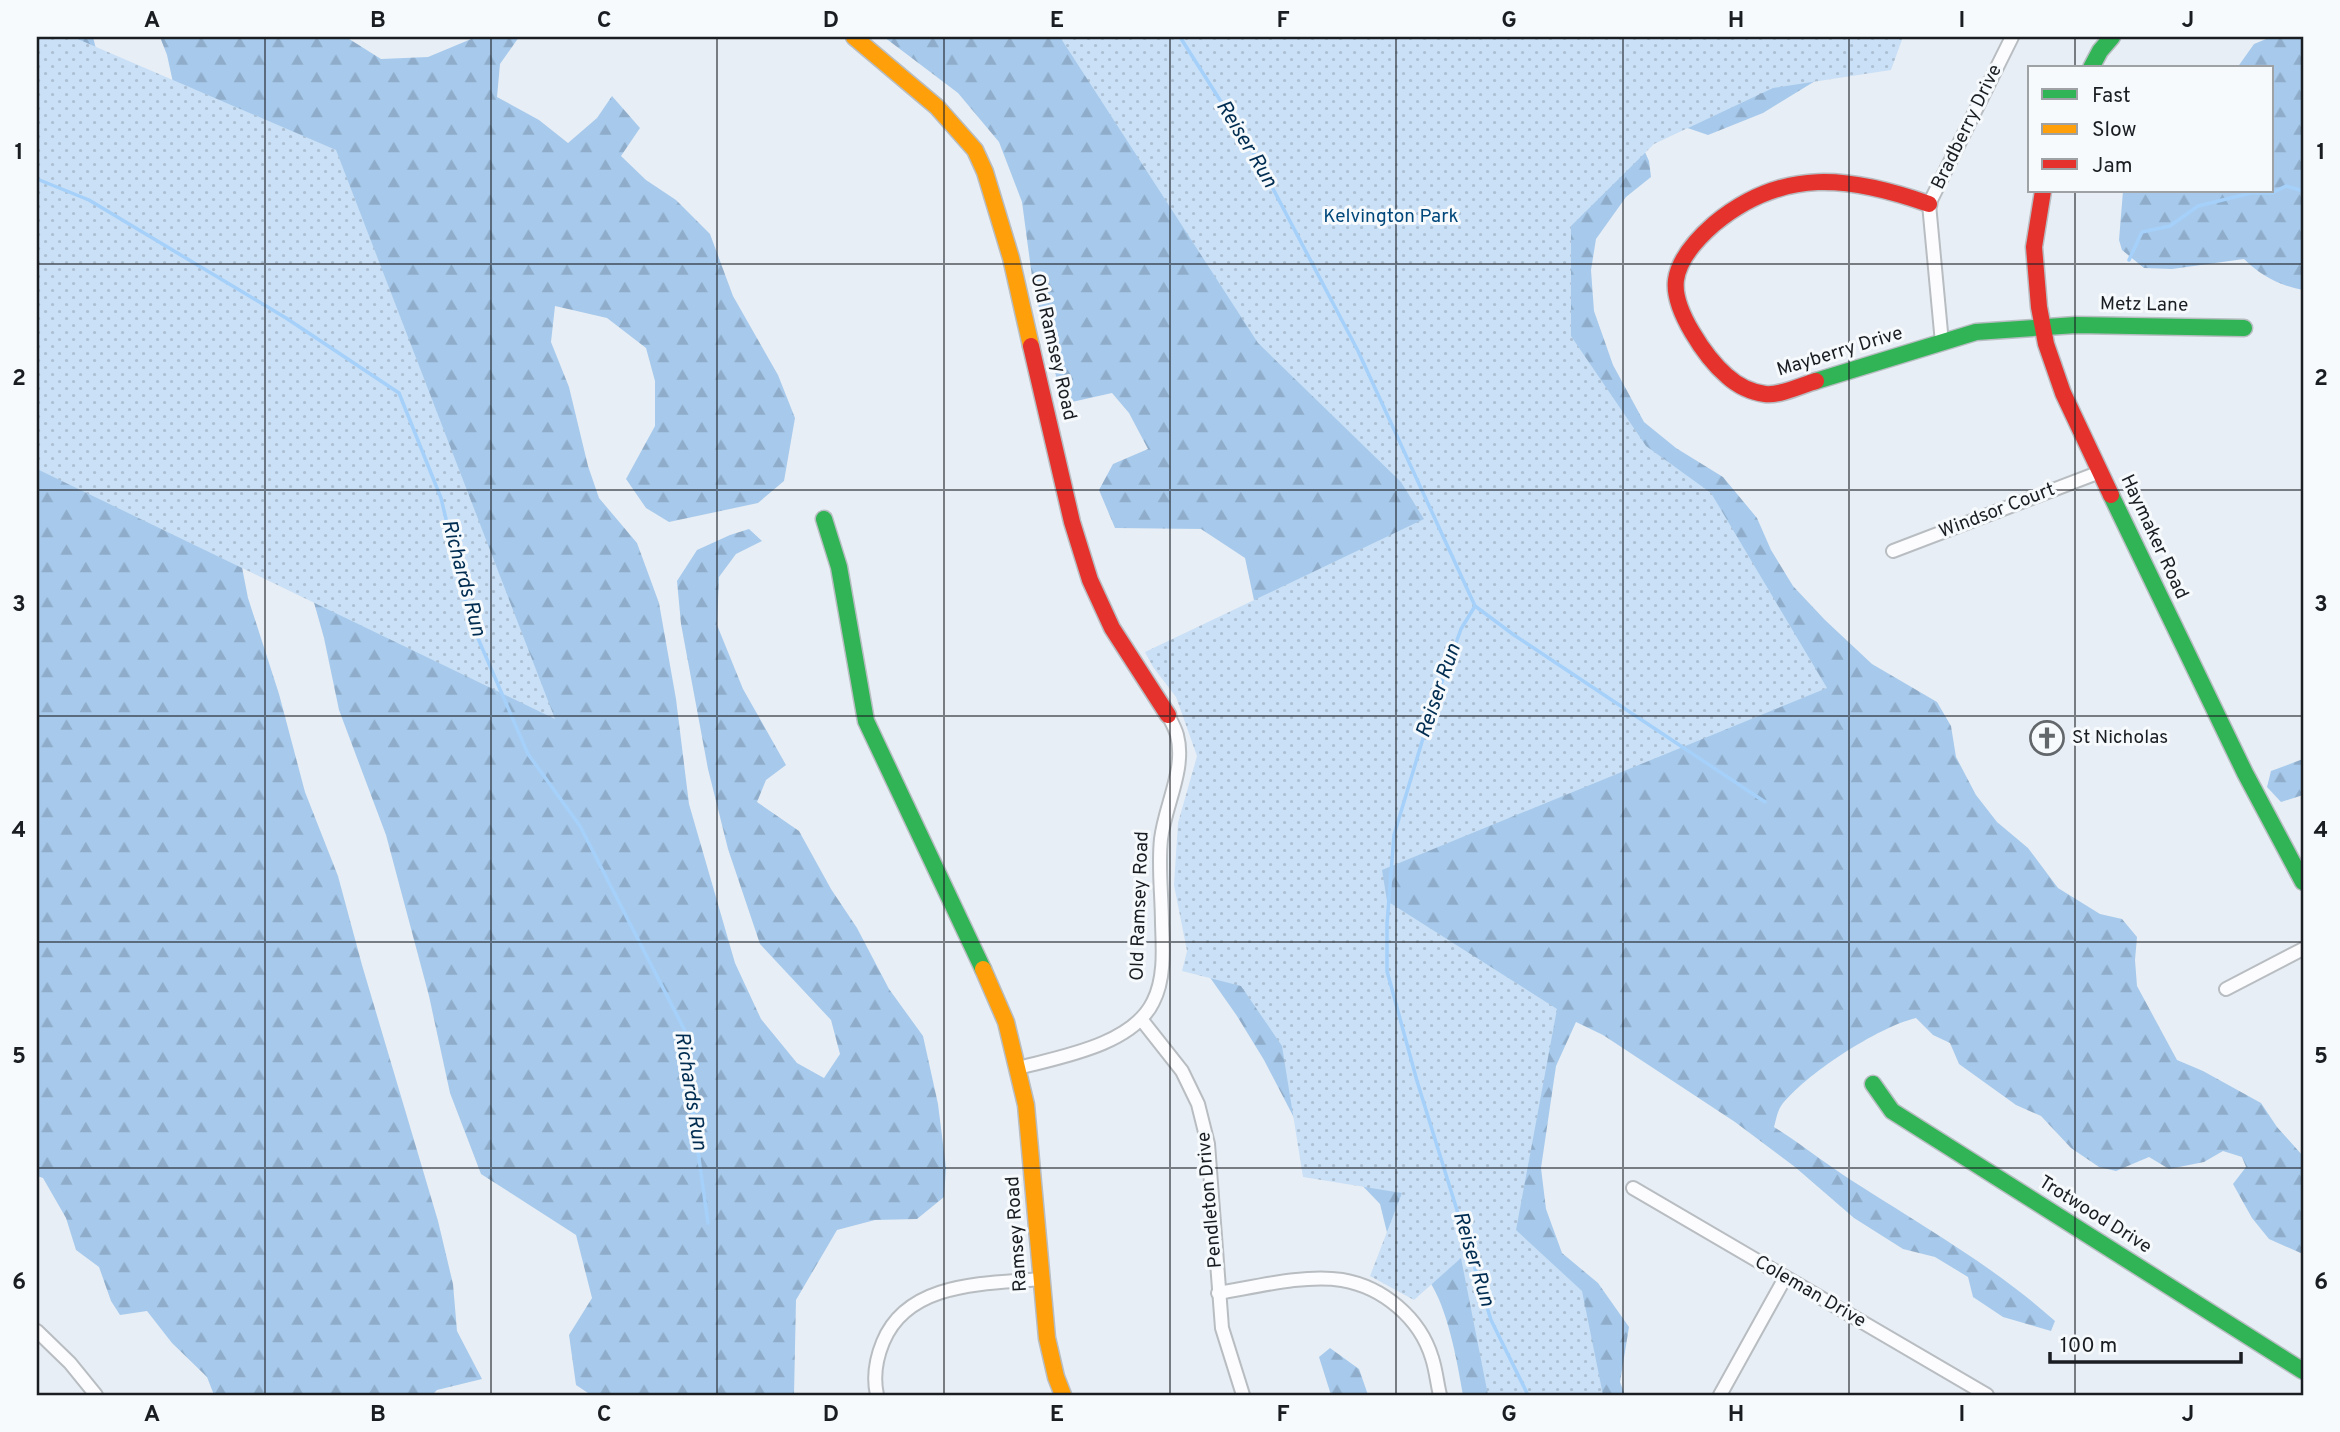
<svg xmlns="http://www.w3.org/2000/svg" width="2340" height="1432" font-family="Overpass,sans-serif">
	<defs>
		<pattern id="forest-firs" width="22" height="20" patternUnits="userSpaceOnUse" patternTransform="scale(1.75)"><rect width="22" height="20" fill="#a7caec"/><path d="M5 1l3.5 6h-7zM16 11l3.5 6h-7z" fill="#8fadca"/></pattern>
		<pattern id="park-dots" width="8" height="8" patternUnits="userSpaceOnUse" patternTransform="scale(1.75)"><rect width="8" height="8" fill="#cae0f6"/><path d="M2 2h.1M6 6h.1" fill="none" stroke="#adc0d3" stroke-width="1.8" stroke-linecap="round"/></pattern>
	</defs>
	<rect width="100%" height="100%" fill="#e8eef5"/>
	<g fill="url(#forest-firs)">
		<path d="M 37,37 L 93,37 L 103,77 L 231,511 L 248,598 L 279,694 L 305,792 L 338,876 L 362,965 L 438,1221 L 453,1284 L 457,1331 L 482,1379 L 437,1390 L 432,1395 L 214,1395 L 207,1377 L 172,1343 L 147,1311 L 120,1315 L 111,1301 L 99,1267 L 76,1250 L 66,1218 L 43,1178 L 37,1176 Z"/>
		<path d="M 160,37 L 346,37 L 381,59 L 428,57 L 476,37 L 519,37 L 500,64 L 497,97 L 539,120 L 568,143 L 597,118 L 612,96 L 640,128 L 621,156 L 646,180 L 676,200 L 710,234 L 733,296 L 778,375 L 795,418 L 784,481 L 758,503 L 669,522 L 646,508 L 626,479 L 655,426 L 655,381 L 646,348 L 607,318 L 555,306 L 551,342 L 569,387 L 588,466 L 599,498 L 637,543 L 659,603 L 676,699 L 689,804 L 735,963 L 761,1019 L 797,1063 L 824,1078 L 840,1054 L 831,1020 L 760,944 L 728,849 L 708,769 L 681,624 L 677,581 L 697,550 L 730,535 L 749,529 L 762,541 L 736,554 L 719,577 L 717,625 L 743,689 L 786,765 L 766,780 L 757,802 L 799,831 L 831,889 L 857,928 L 889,989 L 923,1036 L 938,1104 L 946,1168 L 944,1197 L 917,1219 L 875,1220 L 837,1230 L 796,1300 L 794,1395 L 591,1395 L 576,1385 L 569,1335 L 592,1298 L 576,1235 L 481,1174 L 450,1093 L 429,996 L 386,835 L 339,710 L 324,638 L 191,165 L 167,55 Z"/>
		<path d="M 884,37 L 1668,37 L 1838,67 L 1763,113 L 1708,135 L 1664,120 L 1640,141 L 1649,161 L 1651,177 L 1626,197 L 1596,239 L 1591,270 L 1594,311 L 1613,365 L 1644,422 L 1676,448 L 1723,477 L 1757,518 L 1771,550 L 1793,586 L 1825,620 L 1872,664 L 1937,702 L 1951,726 L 1956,757 L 1976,795 L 1997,822 L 2028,848 L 2058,888 L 2100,914 L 2122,919 L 2137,937 L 2135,960 L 2137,986 L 2177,1060 L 2203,1071 L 2261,1103 L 2277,1127 L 2303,1156 L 2303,1254 L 2269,1239 L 2252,1218 L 2233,1184 L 2246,1167 L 2242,1157 L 2223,1151 L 2204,1162 L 2169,1169 L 2149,1157 L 2116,1171 L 2099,1167 L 2071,1148 L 2041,1116 L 2016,1105 L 1959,1064 L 1950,1043 L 1933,1035 L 1916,1018 C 1878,1027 1804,1075 1781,1106 C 1777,1112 1776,1120 1774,1127 C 1804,1146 1832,1169 1862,1187 C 1928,1229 1997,1269 2055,1321 L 2051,1331 L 2003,1317 L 1973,1297 L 1968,1277 L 1935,1257 L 1903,1249 L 1854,1218 L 1795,1167 L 1735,1122 L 1603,1035 L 1576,1022 L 1556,1066 L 1541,1168 L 1546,1209 L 1562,1253 L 1598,1283 L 1629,1327 L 1620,1382 L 1625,1395 L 1463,1395 C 1457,1361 1448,1308 1428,1279 C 1422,1271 1404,1266 1394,1261 L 1380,1204 L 1357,1180 L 1304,1137 L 1264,1060 L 1237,1016 L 1202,966 L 1258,619 L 1245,558 L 1201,529 L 1115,528 L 1099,490 L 1113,464 L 1148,449 L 1129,413 L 1112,393 L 1063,404 L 1033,284 L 1022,202 L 999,142 L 958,93 Z"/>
		<path d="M 2271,37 L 2303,37 L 2303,290 C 2280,286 2260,275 2244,259 L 2172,269 L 2144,268 L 2122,250 L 2119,240 L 2123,191 L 2272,191 L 2272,68 L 2237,68 L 2254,44 Z"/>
		<path d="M 2303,759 L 2303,795 L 2281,802 L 2267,787 L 2271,771 Z"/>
		<path d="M 1330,1348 L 1359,1369 L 1368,1395 L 1331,1395 L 1319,1357 Z"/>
	</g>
	<g fill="url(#park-dots)">
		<path d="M 37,37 L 73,37 L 336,150 L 555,719 L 37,469 Z"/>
		<path d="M 1060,37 L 1903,37 L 1891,70 L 1773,88 L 1654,144 L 1571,226 L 1571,336 L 1646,446 L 1711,493 L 1827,688 L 1382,870 L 1387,901 L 1557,1009 L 1516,1230 L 1582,1291 L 1603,1395 L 1488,1395 L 1461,1258 L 1414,1300 L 1370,1276 L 1402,1193 L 1303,1177 L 1282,1046 L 1241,986 L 1182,971 L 1187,951 L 1174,885 L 1178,823 L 1197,756 L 1176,697 L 1153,667 L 1145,652 L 1424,519 L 1401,482 L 1258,343 Z"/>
	</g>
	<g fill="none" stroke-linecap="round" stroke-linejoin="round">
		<g stroke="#a5d0fa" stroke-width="3.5">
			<path d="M 1180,37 L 1258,160 L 1358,351 L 1475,606 L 1514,635 L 1765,802"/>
			<path d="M 37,179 L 89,200 L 286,318 L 399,393 L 441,498 L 470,620 L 528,754 L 580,826 L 685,1031 L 694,1123 L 708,1223"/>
			<path d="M 2129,260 L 2142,232 L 2170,226 L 2198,206 L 2251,193 L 2272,193 L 2286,186 L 2303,191"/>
			<path d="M 1475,606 L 1461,629 L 1430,715 L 1394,835 L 1387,924 L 1387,971 L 1417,1081 L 1491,1320 L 1528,1395"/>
		</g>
		<g stroke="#b8bdc2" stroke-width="16">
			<g id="street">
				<path d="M 1942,343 L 1929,204 L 2012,37"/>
				<path d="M 1893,551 L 2100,472"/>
				<path d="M 2226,989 L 2303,949"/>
				<path d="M 1141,1019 L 1182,1071 L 1198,1104 L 1208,1144 L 1222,1328 L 1243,1395"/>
				<path d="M 1018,1068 C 1060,1057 1132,1045 1153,1002 C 1165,979 1163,949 1162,924 C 1162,896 1158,867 1161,839 C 1165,805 1186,769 1177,735 C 1175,728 1171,721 1168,715"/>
				<path d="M 1633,1188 L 1987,1395"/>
				<path d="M 1218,1293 C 1255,1287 1304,1274 1342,1280 C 1383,1287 1420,1318 1432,1358 C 1436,1370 1437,1383 1440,1395"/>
				<path d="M 37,1331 L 70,1363 L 96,1395"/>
				<path d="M 877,1395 C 873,1377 876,1359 883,1342 C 908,1281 985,1284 1041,1279"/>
				<path d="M 1720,1395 L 1785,1278"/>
			</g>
		</g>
		<g stroke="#b8bdc2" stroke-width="19">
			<g id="fast">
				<path d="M 2091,68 L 2100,51 L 2112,37"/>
				<path d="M 1816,381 L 1976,332 L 2076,325 L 2244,328"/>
				<path d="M 2111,495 L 2245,773 L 2303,882"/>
				<path d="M 824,519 L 839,567 L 866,721 L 983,969"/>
				<path d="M 1873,1084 L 1892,1111 L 2303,1371"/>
			</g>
		</g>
		<g stroke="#b8bdc2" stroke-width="19">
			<g id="slow">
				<path d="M 854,37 L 937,107 L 975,150 L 985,172 L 1011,258 L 1031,346"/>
				<path d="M 983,969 L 1006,1022 L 1026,1105 L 1047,1338 L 1056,1377 L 1063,1395"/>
			</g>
		</g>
		<g stroke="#b8bdc2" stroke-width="19">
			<g id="jam">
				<path d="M 2043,191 L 2034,247 L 2039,307 L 2046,344 L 2063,393 L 2111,495"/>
				<path d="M 1031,346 L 1072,522 L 1090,580 L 1112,628 L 1168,715"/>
				<path d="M 1816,381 C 1802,385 1780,396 1765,394 C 1751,392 1738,386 1727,376 C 1706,358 1672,309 1676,280 C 1679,258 1698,238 1714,224 C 1783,167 1850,176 1929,204"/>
			</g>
		</g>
		<use href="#street" stroke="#fcfcfe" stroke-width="12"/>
		<use href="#fast" stroke="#30b455" stroke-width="16"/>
		<use href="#slow" stroke="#ff9f0a" stroke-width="16"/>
		<use href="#jam" stroke="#e5322d" stroke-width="16"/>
	</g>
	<path fill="none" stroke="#1a1e23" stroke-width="2" stroke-opacity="0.55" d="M 265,37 L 265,1395M 491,37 L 491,1395M 717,37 L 717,1395M 944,37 L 944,1395M 1170,37 L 1170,1395M 1396,37 L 1396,1395M 1623,37 L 1623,1395M 1849,37 L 1849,1395M 2075,37 L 2075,68M 2075,191 L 2075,1395M 37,264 L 2303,264M 37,490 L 2303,490M 37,716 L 2303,716M 37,942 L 2303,942M 37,1168 L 2303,1168"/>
	<defs>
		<g id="church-ring" transform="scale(1.75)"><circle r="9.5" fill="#f7fafc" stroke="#62676c" stroke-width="1.5"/><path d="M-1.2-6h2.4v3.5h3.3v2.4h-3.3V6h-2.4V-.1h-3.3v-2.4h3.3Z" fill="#62676c"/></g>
	</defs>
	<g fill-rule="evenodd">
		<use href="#church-ring" x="2047" y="738"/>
	</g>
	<g text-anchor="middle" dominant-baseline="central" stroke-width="6" stroke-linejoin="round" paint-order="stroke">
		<g font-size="19" fill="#1a1e23" stroke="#f7fafc">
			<text transform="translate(1967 127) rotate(-64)">Bradberry Drive</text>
			<text transform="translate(2144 305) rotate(1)">Metz Lane</text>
			<text transform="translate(1053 347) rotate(77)">Old Ramsey Road</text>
			<text transform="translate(1840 352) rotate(-17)">Mayberry Drive</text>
			<text transform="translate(1997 511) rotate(-21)">Windsor Court</text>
			<text transform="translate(2154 537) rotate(65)">Haymaker Road</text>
			<text transform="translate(1140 906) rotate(-88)">Old Ramsey Road</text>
			<text transform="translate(1210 1200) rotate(-95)">Pendleton Drive</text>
			<text transform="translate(2095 1215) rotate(32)">Trotwood Drive</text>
			<text transform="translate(1017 1234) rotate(-94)">Ramsey Road</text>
			<text transform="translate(1810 1292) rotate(30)">Coleman Drive</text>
		</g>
		<g font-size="19" fill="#00477a" stroke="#f7fafc">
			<text x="1391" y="217">Kelvington Park</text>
		</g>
		<g font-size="19" fill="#1a1e23" stroke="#f7fafc" text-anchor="start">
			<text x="2072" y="738">St Nicholas</text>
		</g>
		<g font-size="21" font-style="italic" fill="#002d51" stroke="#f7fafc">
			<text transform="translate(1246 144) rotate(59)">Reiser Run</text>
			<text transform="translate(463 578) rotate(75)">Richards Run</text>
			<text transform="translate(1439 691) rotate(-71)">Reiser Run</text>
			<text transform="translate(690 1091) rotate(81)">Richards Run</text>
			<text transform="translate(1473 1259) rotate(73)">Reiser Run</text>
		</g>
	</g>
	<rect width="2340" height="1432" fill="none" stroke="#f7fafc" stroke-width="77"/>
	<rect x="2028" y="66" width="245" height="126" fill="#f7fafc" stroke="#9fa2a5" stroke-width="2"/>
	<rect x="2042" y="89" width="35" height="10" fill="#30b455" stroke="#9fa2a5" stroke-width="2"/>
	<text x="2092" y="102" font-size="21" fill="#1a1e23">Fast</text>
	<rect x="2042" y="124" width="35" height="10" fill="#ff9f0a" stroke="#9fa2a5" stroke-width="2"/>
	<text x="2092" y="136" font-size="21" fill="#1a1e23">Slow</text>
	<rect x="2042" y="159" width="35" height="10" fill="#e5322d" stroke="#9fa2a5" stroke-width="2"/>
	<text x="2092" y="172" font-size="21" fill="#1a1e23">Jam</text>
	<path d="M2050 1352v10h191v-10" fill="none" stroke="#1a1e23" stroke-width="3.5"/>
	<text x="2060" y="1352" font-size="21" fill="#1a1e23" stroke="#f7fafc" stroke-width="5" paint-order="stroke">100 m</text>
	<rect x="38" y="38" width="2264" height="1356" fill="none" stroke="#1a1e23" stroke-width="2.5"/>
	<g font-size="23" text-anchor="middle" font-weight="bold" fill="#1a1e23">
		<text x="152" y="27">A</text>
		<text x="378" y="27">B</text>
		<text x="604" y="27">C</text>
		<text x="831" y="27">D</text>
		<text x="1057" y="27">E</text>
		<text x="1283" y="27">F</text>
		<text x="1509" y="27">G</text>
		<text x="1736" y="27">H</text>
		<text x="1962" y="27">I</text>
		<text x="2188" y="27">J</text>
		<text x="19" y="159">1</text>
		<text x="2321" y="159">1</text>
		<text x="19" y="385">2</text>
		<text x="2321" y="385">2</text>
		<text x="19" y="611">3</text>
		<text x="2321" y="611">3</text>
		<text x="19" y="837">4</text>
		<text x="2321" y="837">4</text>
		<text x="19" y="1063">5</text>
		<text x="2321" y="1063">5</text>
		<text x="19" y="1289">6</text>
		<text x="2321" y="1289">6</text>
		<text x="152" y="1421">A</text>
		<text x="378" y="1421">B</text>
		<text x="604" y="1421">C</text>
		<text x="831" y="1421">D</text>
		<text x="1057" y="1421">E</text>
		<text x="1283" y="1421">F</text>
		<text x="1509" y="1421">G</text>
		<text x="1736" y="1421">H</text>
		<text x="1962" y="1421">I</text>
		<text x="2188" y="1421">J</text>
	</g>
</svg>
